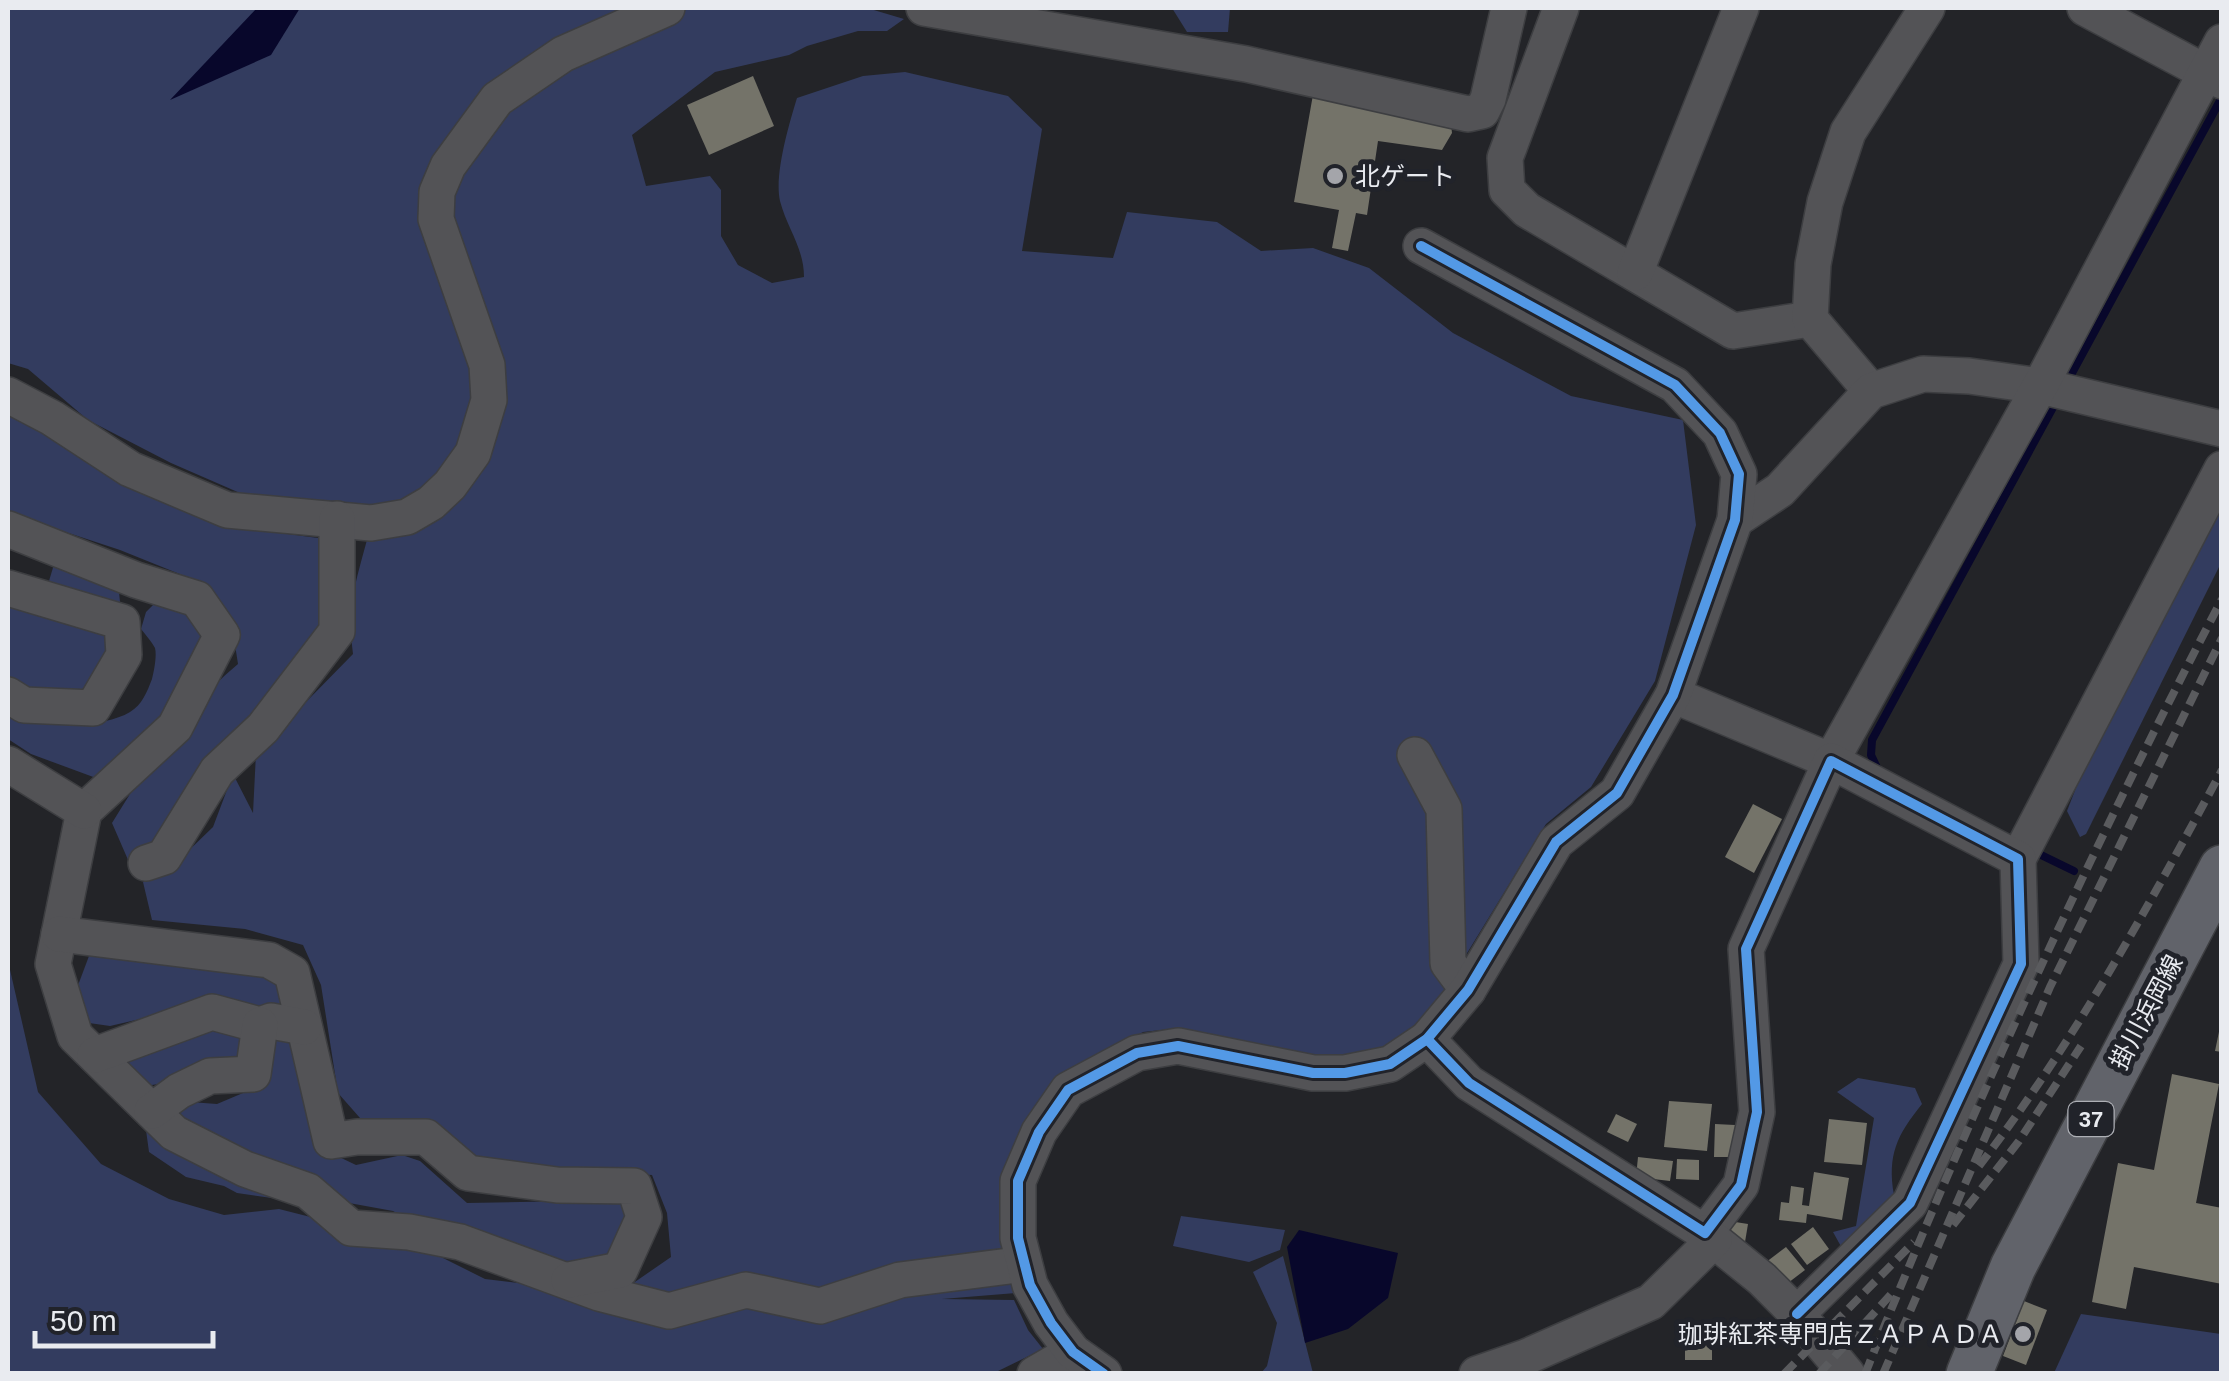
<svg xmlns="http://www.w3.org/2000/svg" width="2229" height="1381" font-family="Arial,'Noto Sans JP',sans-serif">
	<rect width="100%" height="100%" fill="#232428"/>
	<g fill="#333c5f">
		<path d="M 8,8 L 867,8 L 904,19 L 887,31 L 858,31 L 807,46 L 789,55 L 715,72 L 632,135 L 646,186 L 710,176 L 721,190 L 721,236 L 738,265 L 772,283 L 804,277 C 804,248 787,228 780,201 C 774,175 789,124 797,98 L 863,76 L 905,72 L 1008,96 L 1042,129 L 1022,251 L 1113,258 L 1127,212 L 1217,222 L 1261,251 L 1313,248 L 1369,268 L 1453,333 L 1571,396 L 1683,420 L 1696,525 L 1655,681 L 1591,787 L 1546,824 L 1420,1030 L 1390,1052 L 1343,1064 L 1180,1028 L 1143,1032 L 1062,1076 L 1028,1120 L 1016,1293 L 942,1299 L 1014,1300 L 1028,1330 L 1043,1349 L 994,1373 L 12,1373 L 8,1371 L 8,961 L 38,1092 L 101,1164 L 169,1199 L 224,1215 L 279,1209 L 413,1243 L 485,1279 L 616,1295 L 671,1257 L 667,1213 L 652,1175 L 553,1170 L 508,1174 L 450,1150 L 382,1143 L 338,1093 L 321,985 L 303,945 L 245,929 L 152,920 L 143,882 L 181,858 L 213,827 L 233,774 L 253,813 L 256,753 L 353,654 C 346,600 359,574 371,524 L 295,517 L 171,463 L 88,420 L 28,369 L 8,363 Z"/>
		<path d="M 1172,8 L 1230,8 L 1228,32 L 1187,32 Z"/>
		<path d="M 8,395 L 242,528 L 318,538 L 328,574 L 323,627 L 132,869 L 112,823 C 148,764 184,709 238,664 L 231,619 L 192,579 L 120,550 L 8,513 Z"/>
		<path d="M 2221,496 L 2221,563 L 2086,834 L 2080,837 L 2067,811 L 2100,726 Z"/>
		<path d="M 55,561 L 119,592 L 120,602 L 111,606 L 49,581 Z"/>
		<path d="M 8,597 L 102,626 L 124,655 L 120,683 L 65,700 L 8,682 Z"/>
		<path d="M 155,603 L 200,619 L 210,629 L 183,690 L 146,737 L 96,778 L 31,754 L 8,739 L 8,709 C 36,727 100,730 130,712 C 142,705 147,692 152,679 C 154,671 157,656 155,648 C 152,642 145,634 141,629 L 146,612 Z"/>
		<path d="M 123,953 L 282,972 L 287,1007 L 175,1011 L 110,1026 L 82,1022 L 77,988 L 89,956 Z"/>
		<path d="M 271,1021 L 303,1039 L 315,1108 L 314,1145 L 356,1165 L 402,1155 L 420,1161 L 467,1203 L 621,1200 L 635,1207 L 628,1249 L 574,1266 L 434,1235 L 393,1211 L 349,1203 L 286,1200 L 237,1193 L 224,1186 L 186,1177 L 149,1152 L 146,1130 L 154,1110 L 177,1101 L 217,1104 L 243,1093 L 260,1062 Z"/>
		<path d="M 231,1025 L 242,1039 L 243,1055 L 210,1076 L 126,1089 L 109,1072 L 130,1051 Z"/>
		<path d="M 1858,1078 L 1915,1088 L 1922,1104 C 1897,1135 1887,1155 1894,1195 L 1843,1250 L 1833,1232 L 1856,1226 L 1874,1118 L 1837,1092 Z"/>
		<path d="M 1181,1216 L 1285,1230 L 1280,1250 L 1249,1262 L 1173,1246 Z"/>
		<path d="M 1283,1256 L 1313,1373 L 1261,1373 L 1267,1366 L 1277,1323 L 1253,1272 Z"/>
		<path d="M 2081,1314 L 2221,1334 L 2221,1373 L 2054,1373 Z"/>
	</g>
	<g fill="#08072b">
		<path d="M 257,8 L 300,8 L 271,55 L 170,100 Z"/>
		<path d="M 1299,1230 L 1398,1253 L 1388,1298 L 1348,1329 L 1305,1343 L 1287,1247 Z"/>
	</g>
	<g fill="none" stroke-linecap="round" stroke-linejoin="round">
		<g stroke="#08072b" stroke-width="8">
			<path d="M 2066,384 L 2222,97"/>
			<path d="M 1879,772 L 1871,755 L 1872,740 L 2057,400"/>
			<path d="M 2033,851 L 2074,871"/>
		</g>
	</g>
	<g fill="#747369">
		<path d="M 753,76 L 774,126 L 709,155 L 687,105 Z"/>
		<path d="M 1314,89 L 1451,124 L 1452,133 L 1442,150 L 1378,141 L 1367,215 L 1356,213 L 1348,251 L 1332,248 L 1339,210 L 1294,202 Z"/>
		<path d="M 1753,804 L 1782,819 L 1754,873 L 1725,857 Z"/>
		<path d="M 2220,1027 L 2222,1027 L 2222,1052 L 2215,1051 Z"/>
		<path d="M 2172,1074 L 2219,1084 L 2196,1203 L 2222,1208 L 2222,1284 L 2134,1267 L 2126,1309 L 2092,1302 L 2118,1163 L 2154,1170 Z"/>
		<path d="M 1669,1101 L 1712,1104 L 1707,1151 L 1664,1147 Z"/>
		<path d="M 1616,1114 L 1637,1124 L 1628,1142 L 1607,1132 Z"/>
		<path d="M 1829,1119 L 1867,1123 L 1862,1165 L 1824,1162 Z"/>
		<path d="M 1715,1124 L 1735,1125 L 1734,1157 L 1714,1157 Z"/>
		<path d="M 1638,1157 L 1673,1161 L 1670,1181 L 1636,1177 Z"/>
		<path d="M 1677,1159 L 1699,1160 L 1699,1180 L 1676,1179 Z"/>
		<path d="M 1814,1172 L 1849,1178 L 1842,1220 L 1807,1214 L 1806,1223 L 1779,1220 L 1781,1202 L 1789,1203 L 1791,1186 L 1804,1188 L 1802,1205 L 1809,1206 Z"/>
		<path d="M 1729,1221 L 1748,1224 L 1745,1242 L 1726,1239 Z"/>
		<path d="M 1813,1227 L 1829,1249 L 1807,1265 L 1791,1244 Z"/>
		<path d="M 1786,1247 L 1805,1270 L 1784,1286 L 1765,1263 Z"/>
		<path d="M 2024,1301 L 2047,1310 L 2026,1365 L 2003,1356 Z"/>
		<path d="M 1685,1322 L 1712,1323 L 1712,1360 L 1685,1360 Z"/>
	</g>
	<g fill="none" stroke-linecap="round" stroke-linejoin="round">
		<g stroke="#3d3e41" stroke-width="38">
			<g id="minor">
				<path d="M 924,8 L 1246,64 L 1468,114 L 1482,111 L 1488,99 L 1509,8"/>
				<path d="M 1561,8 L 1505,158 L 1507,190 L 1527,210 L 1733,331 L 1810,319"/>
				<path d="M 2085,8 L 2222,81"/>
				<path d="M 1635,273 L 1741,8"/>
				<path d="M 1871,391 L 1810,319 L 1813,264 L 1825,202 L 1848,132 L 1927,8"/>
				<path d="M 8,395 L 52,418 L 130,469 L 227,510 L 371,523 L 407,517 L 431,503 L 450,485 L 473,453 L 489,400 L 487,365 L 436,219 L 437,192 L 448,166 L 497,99 L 563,54 L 667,8"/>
				<path d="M 1735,520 L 1780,490 L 1871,391 L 1923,374 L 1969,376 L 2040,386 L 2222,429"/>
				<path d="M 8,529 L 136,580 L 197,599 L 222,635 L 175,727 L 84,811 L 53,964 L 75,1036 L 174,1133 L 245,1169 L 308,1191 L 351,1228 L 409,1232 L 460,1242 L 599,1293 L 669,1311 L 746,1290 L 820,1306 L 900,1280 L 1024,1264"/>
				<path d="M 8,588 L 122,622 L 124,655 L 93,708 L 24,705 L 8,695"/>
				<path d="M 1673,695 L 1831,761 L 2040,386 L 2222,42"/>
				<path d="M 1415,755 L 1444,809 L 1448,963 L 1468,990"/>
				<path d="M 8,764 L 84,811"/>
				<path d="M 2018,859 L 2222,469"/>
				<path d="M 146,863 L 164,857 L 217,771 L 263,728 L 337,631 L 337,519"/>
				<path d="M 59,934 L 269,960 L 292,973 L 331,1141 L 357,1137 L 426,1137 L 468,1173 L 557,1185 L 634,1186 L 644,1217 L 620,1270 L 569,1280"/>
				<path d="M 1427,1039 L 1469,1083 L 1705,1233 L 1741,1185 L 1757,1112 L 1746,949 L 1831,761 L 2018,859 L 2021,964 L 1910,1203 L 1797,1314"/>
				<path d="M 95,1055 L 212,1012 L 260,1025 L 271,1021 L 304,1027"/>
				<path d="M 152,1111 L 179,1091 L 210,1076 L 253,1074 L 260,1025"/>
				<path d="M 1705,1233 L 1762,1279 L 1797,1314 L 1847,1374"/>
				<path d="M 1035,1374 L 1073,1352"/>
				<path d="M 1104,1374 L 1073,1352 L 1051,1323 L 1030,1285 L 1018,1238 L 1018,1181 L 1039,1132 L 1068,1090 L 1137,1053 L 1178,1046 L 1313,1073 L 1345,1073 L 1390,1064 L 1427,1039 L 1468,990 L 1556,842 L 1617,793 L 1673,695 L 1735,520 L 1739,474 L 1720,433 L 1675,385 L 1421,246"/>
				<path d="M 1477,1374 L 1526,1357 L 1651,1302 L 1714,1240"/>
			</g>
		</g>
		<g stroke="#3d3e41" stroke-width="48">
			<path id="major" d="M 1969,1374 L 2013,1267 L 2222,868"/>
		</g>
		<use href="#minor" stroke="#535356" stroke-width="35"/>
		<use href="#major" stroke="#61636a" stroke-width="45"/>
		<g stroke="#5a5b5e" stroke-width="8" stroke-dasharray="15 8" stroke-linecap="butt">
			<path d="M 1979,1166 C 2074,1043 2148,907 2222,770"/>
			<path d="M 1953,1225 L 2019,1141 L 2081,1046"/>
			<path d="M 1784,1374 L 1914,1242"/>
			<path d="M 1819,1374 L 1893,1292"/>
			<path d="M 1865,1374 C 1971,1110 2090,851 2222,599"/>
			<path d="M 1883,1374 L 2050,987 L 2222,638"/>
		</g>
		<g stroke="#21232a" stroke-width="16">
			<g id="cycleway">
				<path d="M 1427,1039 L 1469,1083 L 1705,1233 L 1741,1185 L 1757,1112 L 1746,949 L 1831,761 L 2018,859 L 2021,964 L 1910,1203 L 1797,1314"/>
				<path d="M 1104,1374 L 1073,1352 L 1051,1323 L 1030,1285 L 1018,1238 L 1018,1181 L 1039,1132 L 1068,1090 L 1137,1053 L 1178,1046 L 1313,1073 L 1345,1073 L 1390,1064 L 1427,1039 L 1468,990 L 1556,842 L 1617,793 L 1673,695 L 1735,520 L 1739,474 L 1720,433 L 1675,385 L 1421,246"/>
			</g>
		</g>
		<use href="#cycleway" stroke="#5399e6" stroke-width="10"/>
	</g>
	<g fill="#a4a5aa" stroke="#21232a" stroke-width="4">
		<circle cx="1335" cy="176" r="10"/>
		<circle cx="2023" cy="1334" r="10"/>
	</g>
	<g text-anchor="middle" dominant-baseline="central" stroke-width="10" stroke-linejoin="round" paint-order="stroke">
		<rect fill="#21232a" stroke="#adafb5" stroke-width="2.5" x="2068.5" y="1102" width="45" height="34" rx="8"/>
		<g font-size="22" font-weight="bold" fill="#e9ebf0">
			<text x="2091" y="1119">37</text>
		</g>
		<g font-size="25" fill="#e9ebf0" stroke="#21232a" text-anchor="start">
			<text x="1355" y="176">北ゲート</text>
			<text x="2003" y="1334" text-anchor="end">珈琲紅茶専門店ＺＡＰＡＤＡ</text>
		</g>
		<g font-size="25" fill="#e9ebf0" stroke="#21232a">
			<text transform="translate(2146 1012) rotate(-62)">掛川浜岡線</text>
		</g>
	</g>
	<rect width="2229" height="1381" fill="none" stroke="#e9ebf0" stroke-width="20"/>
	<path d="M35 1331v15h178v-15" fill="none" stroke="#e9ebf0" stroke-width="5"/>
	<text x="50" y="1331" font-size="30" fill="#e9ebf0" stroke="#21232a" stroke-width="8" paint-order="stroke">50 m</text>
</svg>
